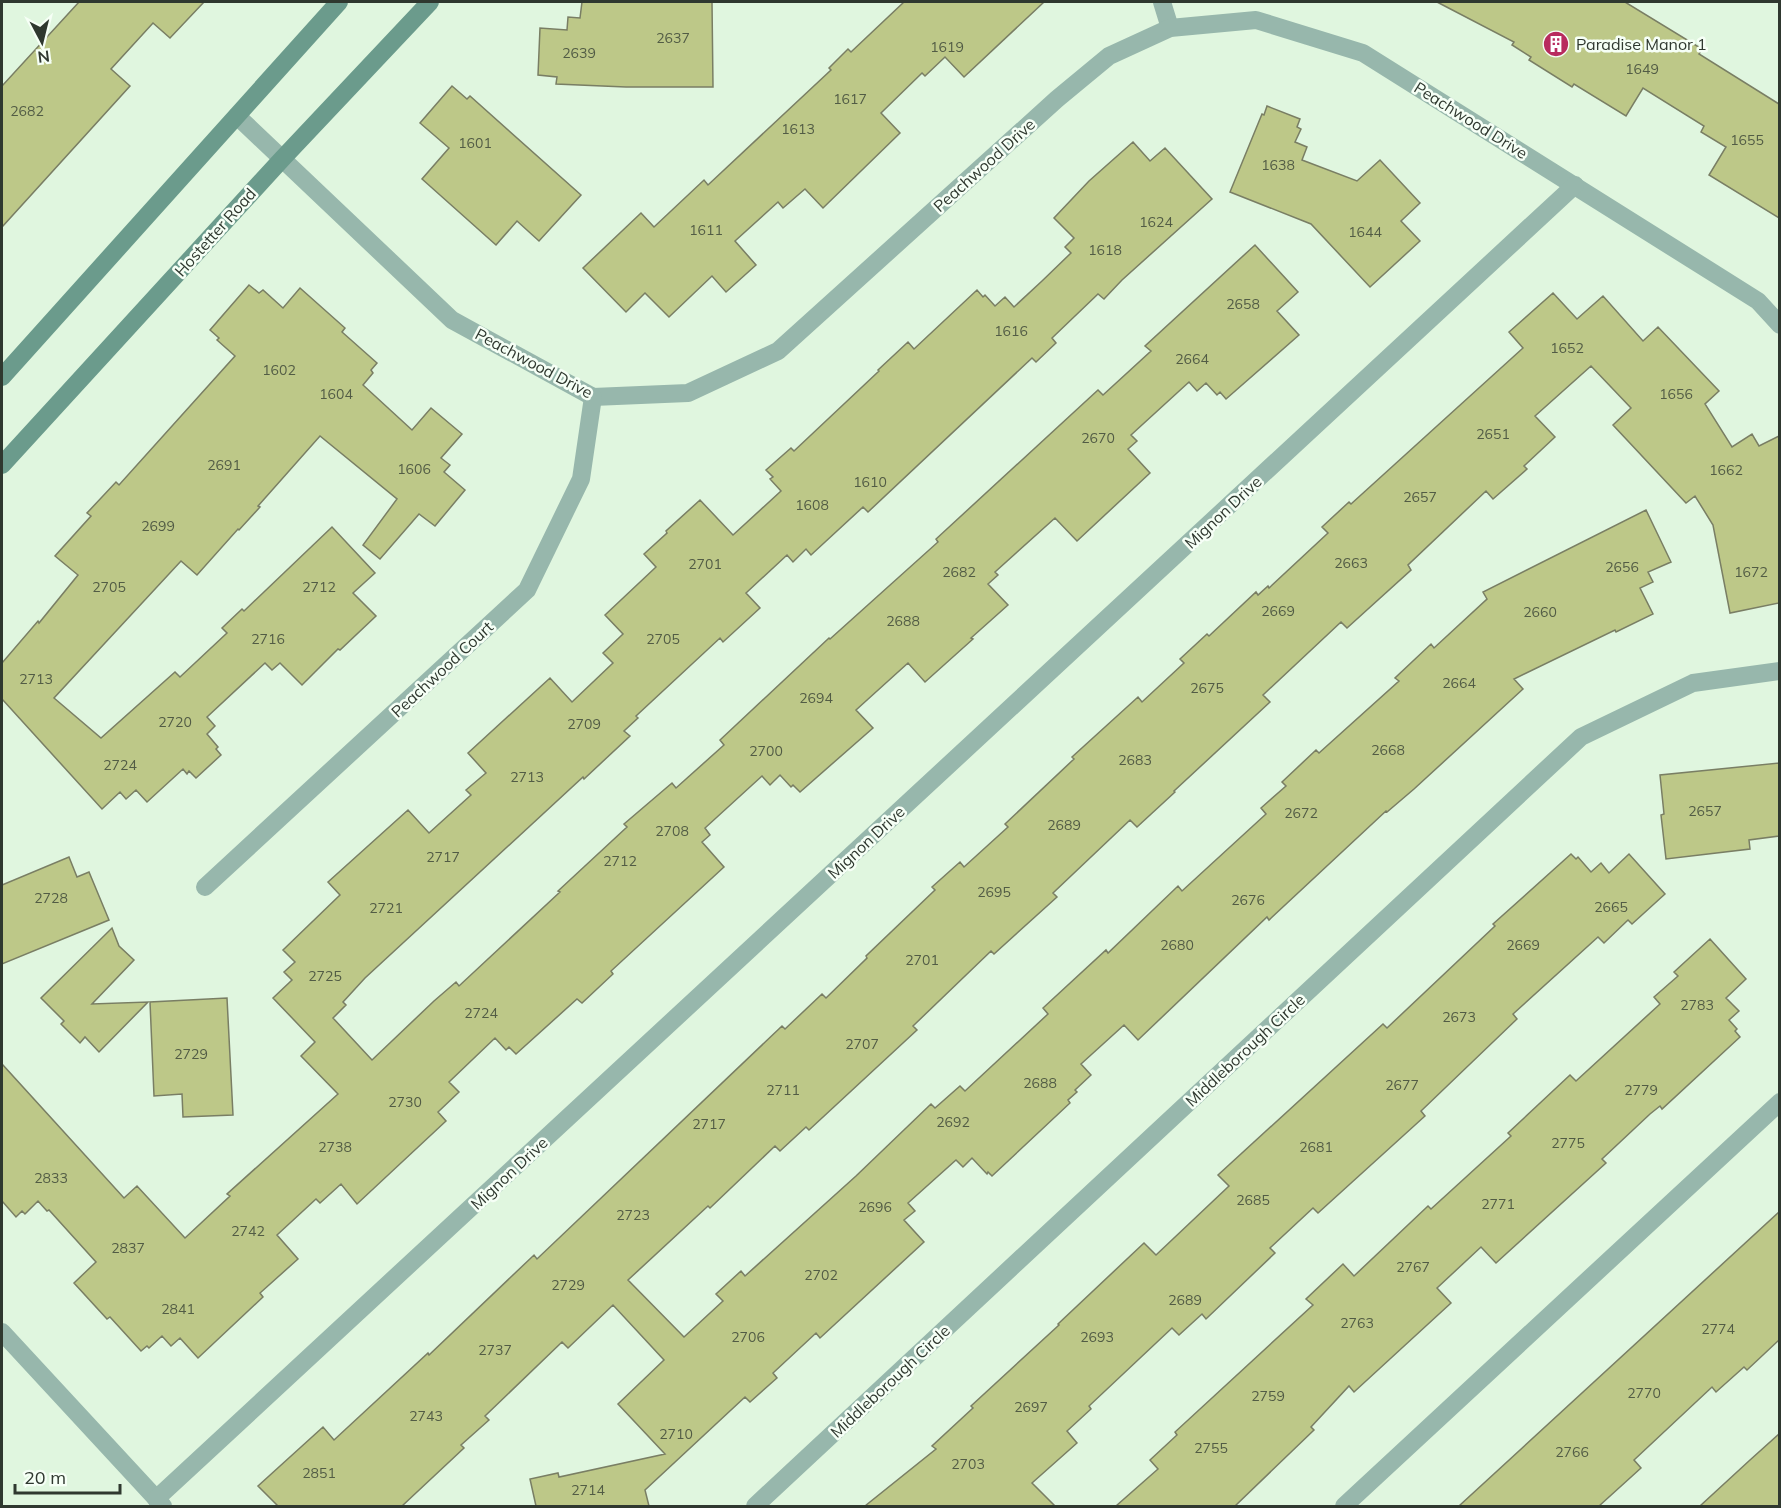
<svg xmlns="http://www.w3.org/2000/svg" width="1781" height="1508" font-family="Mulish,sans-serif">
	<rect width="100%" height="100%" fill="#e0f6df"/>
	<g fill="#bdc888" stroke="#797e64" stroke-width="1.5">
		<path d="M 79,2 L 204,2 L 170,38 L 153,23 L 111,69 L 130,86 L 2,227 L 2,86 Z"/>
		<path d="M 582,2 L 712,2 L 713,87 L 626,87 L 556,84 L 557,77 L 538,75 L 540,28 L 567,30 L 568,17 L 580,18 Z"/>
		<path d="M 904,2 L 1044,2 L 964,77 L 945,57 L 925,76 L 922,73 L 881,113 L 900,133 L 823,208 L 805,189 L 783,208 L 778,202 L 735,241 L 756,265 L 726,292 L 712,276 L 669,317 L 645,293 L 626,312 L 583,268 L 641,213 L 654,227 L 704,180 L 708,185 L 831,70 L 829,68 L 848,49 L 851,52 Z"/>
		<path d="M 1437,2 L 1625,2 L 1702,49 L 1699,54 L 1779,104 L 1779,218 L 1709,175 L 1726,147 L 1701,132 L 1704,126 L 1643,88 L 1626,116 L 1574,84 L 1572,87 L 1529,60 L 1531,57 L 1512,45 L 1514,42 Z"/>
		<path d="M 452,86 L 467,99 L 470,96 L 581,195 L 539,241 L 517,221 L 496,245 L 422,179 L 449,148 L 420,123 Z"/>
		<path d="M 1267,106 L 1300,119 L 1297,127 L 1301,129 L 1295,142 L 1307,147 L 1302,160 L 1357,181 L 1380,160 L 1420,203 L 1401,221 L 1420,241 L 1370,287 L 1311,224 L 1230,192 L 1262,114 L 1264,115 Z"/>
		<path d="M 1133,142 L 1150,161 L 1165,148 L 1212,199 L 1122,280 L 1104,299 L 1098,294 L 1052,338 L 1056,343 L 1036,362 L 1032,358 L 868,512 L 863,507 L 811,555 L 806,549 L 793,562 L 787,555 L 746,593 L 760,608 L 723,642 L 720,638 L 636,716 L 638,718 L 624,731 L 630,736 L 584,779 L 583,777 L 365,978 L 343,1002 L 346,1005 L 333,1018 L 372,1060 L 434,1001 L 456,982 L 459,986 L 560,892 L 558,891 L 627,827 L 624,824 L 672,783 L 676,788 L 724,745 L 720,740 L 829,638 L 830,639 L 938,542 L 936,539 L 1098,390 L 1103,395 L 1151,351 L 1145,346 L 1255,245 L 1298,292 L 1277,311 L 1299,335 L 1226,399 L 1220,392 L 1217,395 L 1206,383 L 1197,391 L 1189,382 L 1131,435 L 1137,441 L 1128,449 L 1150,473 L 1077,541 L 1055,518 L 995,572 L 998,575 L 988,584 L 1008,605 L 971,638 L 973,639 L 925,682 L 908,663 L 856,710 L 873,728 L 800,792 L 793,785 L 791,787 L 780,775 L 770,785 L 762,776 L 705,828 L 710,835 L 702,842 L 724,867 L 611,971 L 613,974 L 582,1003 L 577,999 L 516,1054 L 509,1047 L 506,1050 L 495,1038 L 449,1082 L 459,1092 L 438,1112 L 446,1121 L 357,1204 L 341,1184 L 320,1203 L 316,1199 L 277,1235 L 298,1259 L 260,1293 L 263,1297 L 198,1358 L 180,1338 L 171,1346 L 162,1336 L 149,1348 L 147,1346 L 141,1351 L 110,1317 L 107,1319 L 74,1283 L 96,1262 L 49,1210 L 47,1211 L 38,1201 L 25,1214 L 22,1211 L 16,1217 L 2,1201 L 2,1064 L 124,1198 L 137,1186 L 185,1238 L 230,1196 L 227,1194 L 338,1094 L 301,1056 L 315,1042 L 273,998 L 292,980 L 284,972 L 295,962 L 283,950 L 340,895 L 328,882 L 408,810 L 429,833 L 471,795 L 466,790 L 486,773 L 468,753 L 550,678 L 572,702 L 613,663 L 603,653 L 623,634 L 605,615 L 656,567 L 644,554 L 667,533 L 666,531 L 700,500 L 733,535 L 781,491 L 770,479 L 773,477 L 766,470 L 791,448 L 794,451 L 879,371 L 878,370 L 908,342 L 914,349 L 977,290 L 983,297 L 985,295 L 995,306 L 1005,297 L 1014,307 L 1042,281 L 1071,253 L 1065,247 L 1074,238 L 1054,218 L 1089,181 Z"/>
		<path d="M 249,285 L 259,293 L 263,290 L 283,308 L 300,288 L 345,328 L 342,332 L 377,363 L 371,370 L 373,373 L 363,385 L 412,430 L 431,408 L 462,434 L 441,458 L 450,465 L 444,472 L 465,490 L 435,526 L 419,514 L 380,559 L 363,545 L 397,499 L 320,436 L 258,506 L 260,507 L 239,530 L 238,529 L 197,575 L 181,561 L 54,698 L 101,738 L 175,672 L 180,677 L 227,633 L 222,628 L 242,609 L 244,611 L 332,527 L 375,573 L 353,593 L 376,616 L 340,650 L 338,649 L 302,685 L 280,663 L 272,670 L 265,663 L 207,717 L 215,726 L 207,734 L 218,747 L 216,749 L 221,755 L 196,778 L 189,771 L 187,774 L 183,769 L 147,802 L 136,790 L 126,799 L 120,792 L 102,809 L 2,699 L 2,663 L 38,621 L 39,623 L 78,575 L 55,556 L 91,516 L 87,513 L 116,482 L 119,485 L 235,356 L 217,340 L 219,338 L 210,330 Z"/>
		<path d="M 1553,293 L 1577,319 L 1603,296 L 1643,341 L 1658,327 L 1719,391 L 1705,404 L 1732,447 L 1752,434 L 1759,446 L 1779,436 L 1779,603 L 1730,613 L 1713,525 L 1695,496 L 1686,503 L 1613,425 L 1631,408 L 1591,366 L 1535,416 L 1555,437 L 1524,466 L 1527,469 L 1493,499 L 1486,491 L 1408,565 L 1411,570 L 1347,628 L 1341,622 L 1263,695 L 1270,702 L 1174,791 L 1175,792 L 1137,827 L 1130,820 L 1053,893 L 1057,897 L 994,954 L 991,951 L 913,1026 L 917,1030 L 809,1130 L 806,1127 L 780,1151 L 775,1146 L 710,1208 L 708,1206 L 628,1280 L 684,1337 L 723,1301 L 716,1294 L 741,1271 L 745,1276 L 856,1176 L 931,1104 L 935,1108 L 960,1086 L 965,1091 L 1048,1014 L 1043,1008 L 1106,950 L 1108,953 L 1178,886 L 1182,891 L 1266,814 L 1261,808 L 1286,786 L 1282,782 L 1316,750 L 1319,753 L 1399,681 L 1395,678 L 1431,644 L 1434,648 L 1487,599 L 1483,592 L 1646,510 L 1671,562 L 1648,572 L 1653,582 L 1640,588 L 1653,614 L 1616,632 L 1615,630 L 1514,679 L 1523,689 L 1414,789 L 1387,812 L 1386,811 L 1269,920 L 1267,917 L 1138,1040 L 1124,1025 L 1081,1064 L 1091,1075 L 1075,1090 L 1077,1092 L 1068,1100 L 1070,1103 L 992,1176 L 988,1172 L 987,1174 L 972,1158 L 963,1167 L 956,1160 L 908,1203 L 915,1211 L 904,1220 L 924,1242 L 820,1338 L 816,1333 L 773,1373 L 777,1378 L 750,1402 L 745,1397 L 645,1490 L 649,1506 L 536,1506 L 530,1479 L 558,1473 L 559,1477 L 665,1454 L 618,1404 L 664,1360 L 613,1305 L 568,1348 L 562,1342 L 485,1416 L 489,1420 L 461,1445 L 464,1448 L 402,1506 L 278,1506 L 258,1486 L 323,1427 L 334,1440 L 428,1353 L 429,1355 L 534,1255 L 537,1259 L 782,1026 L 785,1029 L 822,994 L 826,998 L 867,958 L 866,956 L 935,890 L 932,887 L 960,862 L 964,867 L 1008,827 L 1005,824 L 1074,759 L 1072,757 L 1138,697 L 1142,702 L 1184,663 L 1180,659 L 1207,634 L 1209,636 L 1256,592 L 1258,595 L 1268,586 L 1269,588 L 1328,533 L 1322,527 L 1349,502 L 1351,504 L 1523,348 L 1509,332 Z"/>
		<path d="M 1779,763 L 1779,836 L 1749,840 L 1750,849 L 1666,859 L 1661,815 L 1664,814 L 1660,775 Z"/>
		<path d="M 1571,854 L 1576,859 L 1578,857 L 1591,872 L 1601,863 L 1609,873 L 1629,854 L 1665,894 L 1632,924 L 1628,920 L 1604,943 L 1598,937 L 1513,1014 L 1517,1019 L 1421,1111 L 1425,1116 L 1318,1213 L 1313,1208 L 1270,1248 L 1275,1253 L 1206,1319 L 1202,1314 L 1179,1335 L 1172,1328 L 1089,1406 L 1091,1409 L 1067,1431 L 1077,1443 L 1032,1483 L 1055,1506 L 865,1506 L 936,1449 L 932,1446 L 973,1408 L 971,1406 L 1059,1325 L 1058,1324 L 1144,1243 L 1156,1255 L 1229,1186 L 1218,1175 L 1383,1024 L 1387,1028 L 1495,926 L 1493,924 Z"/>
		<path d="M 69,857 L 77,877 L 89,872 L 109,920 L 2,964 L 2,885 Z"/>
		<path d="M 112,928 L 119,946 L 134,960 L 92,1004 L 148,1002 L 99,1052 L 85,1037 L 80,1043 L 61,1024 L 64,1021 L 41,998 Z"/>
		<path d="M 1710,939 L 1746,979 L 1726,998 L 1739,1011 L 1729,1020 L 1737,1029 L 1735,1031 L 1740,1037 L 1662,1109 L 1660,1106 L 1650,1114 L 1602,1159 L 1606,1163 L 1496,1263 L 1481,1247 L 1437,1288 L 1451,1303 L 1354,1392 L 1349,1386 L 1311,1427 L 1314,1430 L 1235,1506 L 1116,1506 L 1158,1469 L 1150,1460 L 1177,1435 L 1175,1432 L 1313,1305 L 1306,1299 L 1343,1264 L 1354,1276 L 1428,1206 L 1431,1209 L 1511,1136 L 1508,1133 L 1570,1075 L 1576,1081 L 1660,1004 L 1654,997 L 1678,976 L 1674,972 Z"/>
		<path d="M 227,998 L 233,1115 L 183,1117 L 182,1094 L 154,1096 L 150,1002 Z"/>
		<path d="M 1779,1212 L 1779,1340 L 1747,1370 L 1744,1367 L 1716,1392 L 1712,1387 L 1634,1460 L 1641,1468 L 1599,1506 L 1459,1506 Z"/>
		<path d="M 1779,1434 L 1779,1506 L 1700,1506 L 1750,1460 Z"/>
	</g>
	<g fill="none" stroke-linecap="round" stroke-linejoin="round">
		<g stroke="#97b7ac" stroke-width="18">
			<path d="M 1162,2 L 1170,28"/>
			<path d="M 237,116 L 452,320 L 593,397 L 688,393 L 778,351 L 1057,99 L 1109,56 L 1170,28 L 1256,20 L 1363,53 L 1758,301 L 1780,325"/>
			<path d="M 205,887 L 527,590 L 581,479 L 593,397"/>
			<path d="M 2,1332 L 163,1506"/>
			<path d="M 156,1499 L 1575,185"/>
			<path d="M 755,1506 L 1581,737 L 1693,683 L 1780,671"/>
			<path d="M 1344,1506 L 1780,1102"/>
		</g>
		<g stroke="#6b9b8c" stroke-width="18">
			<path d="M 2,377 L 339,2"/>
			<path d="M 2,465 L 282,159 L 430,2"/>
		</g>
	</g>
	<defs>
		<g id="building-disc" transform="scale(1.35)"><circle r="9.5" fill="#b82b5e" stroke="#f6fff6"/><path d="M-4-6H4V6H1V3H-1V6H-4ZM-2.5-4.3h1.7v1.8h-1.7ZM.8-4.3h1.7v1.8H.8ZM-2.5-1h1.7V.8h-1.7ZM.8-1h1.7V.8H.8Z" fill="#fff"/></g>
	</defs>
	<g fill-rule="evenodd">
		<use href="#building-disc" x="1556" y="44"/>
	</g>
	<g text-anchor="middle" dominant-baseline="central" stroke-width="5" stroke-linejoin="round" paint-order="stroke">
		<g font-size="14" fill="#525c45">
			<text x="673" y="38">2637</text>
			<text x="947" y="47">1619</text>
			<text x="579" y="53">2639</text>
			<text x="1642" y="69">1649</text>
			<text x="850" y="99">1617</text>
			<text x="27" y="111">2682</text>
			<text x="798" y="129">1613</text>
			<text x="1747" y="140">1655</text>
			<text x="475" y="143">1601</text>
			<text x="1278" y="165">1638</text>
			<text x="1156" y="222">1624</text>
			<text x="706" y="230">1611</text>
			<text x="1365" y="232">1644</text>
			<text x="1105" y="250">1618</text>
			<text x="1243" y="304">2658</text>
			<text x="1011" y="331">1616</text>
			<text x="1567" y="348">1652</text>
			<text x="1192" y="359">2664</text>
			<text x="279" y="370">1602</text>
			<text x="336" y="394">1604</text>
			<text x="1676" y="394">1656</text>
			<text x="1493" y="434">2651</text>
			<text x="1098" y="438">2670</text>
			<text x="224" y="465">2691</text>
			<text x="414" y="469">1606</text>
			<text x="1726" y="470">1662</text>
			<text x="870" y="482">1610</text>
			<text x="1420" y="497">2657</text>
			<text x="812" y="505">1608</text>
			<text x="158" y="526">2699</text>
			<text x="1351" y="563">2663</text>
			<text x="705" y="564">2701</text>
			<text x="1622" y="567">2656</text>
			<text x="959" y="572">2682</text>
			<text x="1751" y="572">1672</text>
			<text x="109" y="587">2705</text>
			<text x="319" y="587">2712</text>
			<text x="1278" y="611">2669</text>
			<text x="1540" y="612">2660</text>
			<text x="903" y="621">2688</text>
			<text x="268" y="639">2716</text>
			<text x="663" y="639">2705</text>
			<text x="36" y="679">2713</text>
			<text x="1459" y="683">2664</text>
			<text x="1207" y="688">2675</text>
			<text x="816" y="698">2694</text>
			<text x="175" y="722">2720</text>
			<text x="584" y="724">2709</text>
			<text x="1388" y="750">2668</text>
			<text x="766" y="751">2700</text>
			<text x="1135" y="760">2683</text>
			<text x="120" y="765">2724</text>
			<text x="527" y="777">2713</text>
			<text x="1705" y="811">2657</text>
			<text x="1301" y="813">2672</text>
			<text x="1064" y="825">2689</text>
			<text x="672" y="831">2708</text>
			<text x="443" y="857">2717</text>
			<text x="620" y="861">2712</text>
			<text x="994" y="892">2695</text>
			<text x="51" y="898">2728</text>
			<text x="1248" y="900">2676</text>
			<text x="1611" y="907">2665</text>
			<text x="386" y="908">2721</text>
			<text x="1177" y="945">2680</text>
			<text x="1523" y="945">2669</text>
			<text x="922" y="960">2701</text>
			<text x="325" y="976">2725</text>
			<text x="1697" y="1005">2783</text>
			<text x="481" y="1013">2724</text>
			<text x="1459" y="1017">2673</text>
			<text x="862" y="1044">2707</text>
			<text x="191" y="1054">2729</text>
			<text x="1040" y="1083">2688</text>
			<text x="1402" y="1085">2677</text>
			<text x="783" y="1090">2711</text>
			<text x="1641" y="1090">2779</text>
			<text x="405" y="1102">2730</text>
			<text x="953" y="1122">2692</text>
			<text x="709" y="1124">2717</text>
			<text x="1568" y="1143">2775</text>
			<text x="335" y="1147">2738</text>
			<text x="1316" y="1147">2681</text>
			<text x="51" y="1178">2833</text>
			<text x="1253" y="1200">2685</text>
			<text x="1498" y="1204">2771</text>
			<text x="875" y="1207">2696</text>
			<text x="633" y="1215">2723</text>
			<text x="248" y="1231">2742</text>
			<text x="128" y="1248">2837</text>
			<text x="1413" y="1267">2767</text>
			<text x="821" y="1275">2702</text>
			<text x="568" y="1285">2729</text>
			<text x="1185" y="1300">2689</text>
			<text x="178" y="1309">2841</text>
			<text x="1357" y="1323">2763</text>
			<text x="1718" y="1329">2774</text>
			<text x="748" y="1337">2706</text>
			<text x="1097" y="1337">2693</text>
			<text x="495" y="1350">2737</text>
			<text x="1644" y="1393">2770</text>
			<text x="1268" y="1396">2759</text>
			<text x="1031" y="1407">2697</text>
			<text x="426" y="1416">2743</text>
			<text x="676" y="1434">2710</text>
			<text x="1211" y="1448">2755</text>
			<text x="1572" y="1452">2766</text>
			<text x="968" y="1464">2703</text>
			<text x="319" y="1473">2851</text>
			<text x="588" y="1490">2714</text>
		</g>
		<g font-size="16" fill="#2f382f" stroke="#f6fff6" text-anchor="start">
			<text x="1576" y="44">Paradise Manor 1</text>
		</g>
		<g font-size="16" fill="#2f382f" stroke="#f6fff6">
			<text transform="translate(1471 120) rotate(32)">Peachwood Drive</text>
			<text transform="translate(984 165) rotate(-42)">Peachwood Drive</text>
			<text transform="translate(215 232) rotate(-48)">Hostetter Road</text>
			<text transform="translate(534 363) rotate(28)">Peachwood Drive</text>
			<text transform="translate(1223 512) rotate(-43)">Mignon Drive</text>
			<text transform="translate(442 669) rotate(-43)">Peachwood Court</text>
			<text transform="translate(866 842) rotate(-43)">Mignon Drive</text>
			<text transform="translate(1245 1050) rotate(-43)">Middleborough Circle</text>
			<text transform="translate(509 1173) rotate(-43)">Mignon Drive</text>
			<text transform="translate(890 1381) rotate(-43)">Middleborough Circle</text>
		</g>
	</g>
	<rect width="1781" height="1508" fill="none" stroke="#2f382f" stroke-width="6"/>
	<g transform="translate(42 42) rotate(173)" stroke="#f6fff6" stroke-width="4.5" paint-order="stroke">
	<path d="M0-4.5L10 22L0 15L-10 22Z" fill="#2f382f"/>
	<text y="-9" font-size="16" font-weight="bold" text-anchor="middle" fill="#2f382f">N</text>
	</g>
	<path d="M15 1484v9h105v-9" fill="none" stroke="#2f382f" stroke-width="3"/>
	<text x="24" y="1484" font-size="18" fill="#2f382f" stroke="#f6fff6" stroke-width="4.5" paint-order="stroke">20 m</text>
</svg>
